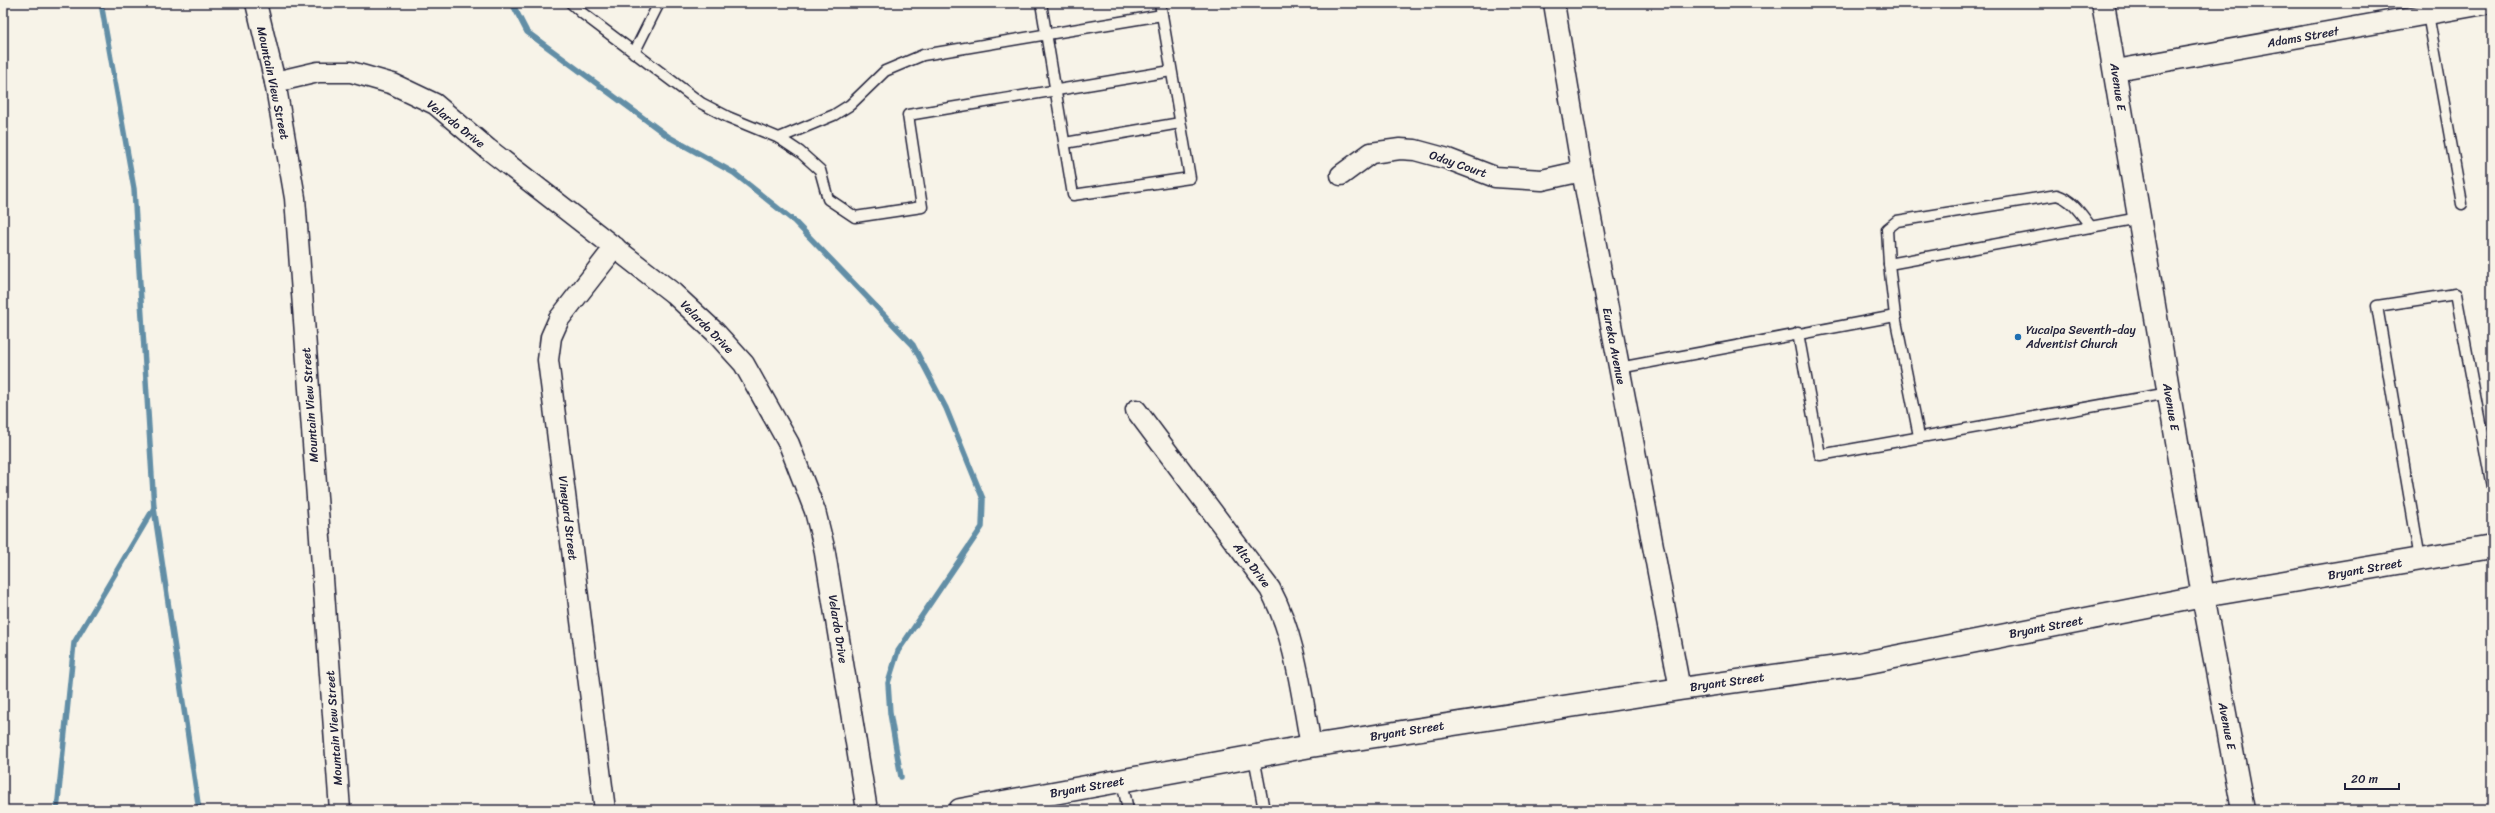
<svg xmlns="http://www.w3.org/2000/svg" width="2495" height="813" font-family="Sriracha,sans-serif">
	<rect width="100%" height="100%" fill="#f7f3e8"/>
	<filter id="ink" filterUnits="userSpaceOnUse"><feTurbulence type="fractalNoise" baseFrequency=".025" numOctaves="2"/><feDisplacementMap in="SourceGraphic" scale="8" xChannelSelector="R" yChannelSelector="G"/><feConvolveMatrix kernelMatrix="1 2 1 2 8 2 1 2 1" color-interpolation-filters="sRGB"/></filter>
	<g filter="url(#ink)">
		<g fill="none" stroke-linecap="round" stroke-linejoin="round">
			<g stroke="#628ea6" stroke-width="5.5">
				<path d="M 101,3 L 134,189 L 154,508 L 199,810"/>
				<path d="M 512,3 L 527,32 L 669,137 L 734,173 L 794,221 L 913,345 L 946,408 L 983,499 L 982,527 L 898,651 L 888,683 L 890,713 L 901,777"/>
				<path d="M 57,810 L 74,643 L 154,508"/>
			</g>
			<g stroke="#22223b" stroke-width="13">
				<g id="service">
					<path d="M 571,3 L 582,13 L 701,103 L 728,117 L 779,138 L 800,152 L 820,170 L 828,199 L 855,217 L 922,207 L 908,115 L 1171,71"/>
					<path d="M 1041,3 L 1073,195 L 1190,178 L 1160,3"/>
					<path d="M 2426,3 L 2462,204"/>
					<path d="M 634,53 L 659,3"/>
					<path d="M 779,138 L 834,115 L 850,105 L 885,71 L 923,55 L 1162,15"/>
					<path d="M 1065,143 L 1180,123"/>
					<path d="M 1889,264 L 1887,229 L 1897,221 L 2057,195 C 2073,200 2081,214 2091,227"/>
					<path d="M 1895,316 L 1919,436"/>
					<path d="M 1798,333 L 1820,455 L 2169,393"/>
					<path d="M 1619,368 L 1895,316 L 1889,264 L 2139,218"/>
					<path d="M 2420,559 L 2377,306 L 2456,294 L 2492,487"/>
					<path d="M 1254,757 L 1264,810"/>
					<path d="M 1122,781 L 1128,810"/>
				</g>
			</g>
			<g stroke="#22223b" stroke-width="23">
				<g id="minor">
					<path d="M 256,3 L 275,82 L 295,198 L 340,810"/>
					<path d="M 1554,3 L 1582,171 L 1680,689"/>
					<path d="M 2116,70 L 2490,3"/>
					<path d="M 275,82 L 318,72 L 351,72 L 393,84 L 435,104 L 488,149 L 673,293 L 715,332 L 744,364 L 789,444 L 815,511 L 824,547 L 867,810"/>
					<path d="M 1341,175 L 1371,153 L 1400,149 L 1415,150 L 1448,159 L 1495,177 L 1542,180 L 1582,171"/>
					<path d="M 1136,410 L 1270,589 C 1296,638 1301,692 1311,746"/>
					<path d="M 605,810 L 548,360 L 551,337 L 559,319 L 615,247"/>
				</g>
			</g>
			<g stroke="#22223b" stroke-width="25">
				<g id="tertiary">
					<path d="M 2103,3 L 2203,596 L 2243,810"/>
					<path d="M 960,810 L 1311,746 L 1680,689 L 1859,664 L 2203,596 L 2492,547"/>
				</g>
			</g>
			<use href="#service" stroke="#f7f3e8" stroke-width="10"/>
			<use href="#minor" stroke="#f7f3e8" stroke-width="20"/>
			<use href="#tertiary" stroke="#f7f3e8" stroke-width="22"/>
		</g>
	</g>
	<circle fill="#1f6fb2" stroke="#f7f3e8" stroke-width="1.5" cx="2018" cy="337" r="4"/>
	<g text-anchor="middle" dominant-baseline="central" stroke-width="4" stroke-linejoin="round" paint-order="stroke">
		<g font-size="12" fill="#22223b" stroke="#f7f3e8">
			<text transform="translate(2303 37) rotate(-10)">Adams Street</text>
			<text transform="translate(273 83) rotate(78)">Mountain View Street</text>
			<text transform="translate(2118 87) rotate(81)">Avenue E</text>
			<text transform="translate(456 124) rotate(38)">Velardo Drive</text>
			<text transform="translate(1458 164) rotate(19)">Oday Court</text>
			<text transform="translate(707 327) rotate(45)">Velardo Drive</text>
			<text transform="translate(1614 346) rotate(79)">Eureka Avenue</text>
			<text transform="translate(310 405) rotate(-94)">Mountain View Street</text>
			<text transform="translate(2171 407) rotate(80)">Avenue E</text>
			<text transform="translate(568 518) rotate(83)">Vineyard Street</text>
			<text transform="translate(1252 565) rotate(53)">Alta Drive</text>
			<text transform="translate(2365 569) rotate(-10)">Bryant Street</text>
			<text transform="translate(2046 627) rotate(-11)">Bryant Street</text>
			<text transform="translate(838 629) rotate(81)">Velardo Drive</text>
			<text transform="translate(1727 682) rotate(-8)">Bryant Street</text>
			<text transform="translate(2227 726) rotate(79)">Avenue E</text>
			<text transform="translate(334 728) rotate(-94)">Mountain View Street</text>
			<text transform="translate(1407 731) rotate(-9)">Bryant Street</text>
			<text transform="translate(1087 787) rotate(-10)">Bryant Street</text>
		</g>
		<g font-size="12" fill="#22223b" stroke="#f7f3e8" text-anchor="start">
			<text x="2026" y="330">Yucaipa Seventh-day<tspan x="2026" dy="14">Adventist Church</tspan></text>
		</g>
	</g>
	<rect width="2495" height="813" fill="none" stroke="#f7f3e8" stroke-width="16"/>
	<rect x="8" y="8" width="2479" height="797" fill="none" stroke="#22223b" stroke-width="1.5" filter="url(#ink)"/>
	<path d="M2345 783v6h54v-6" fill="none" stroke="#22223b" stroke-width="2"/>
	<text x="2351" y="783" font-size="12" fill="#22223b" stroke="#f7f3e8" stroke-width="3" paint-order="stroke">20 m</text>
</svg>
